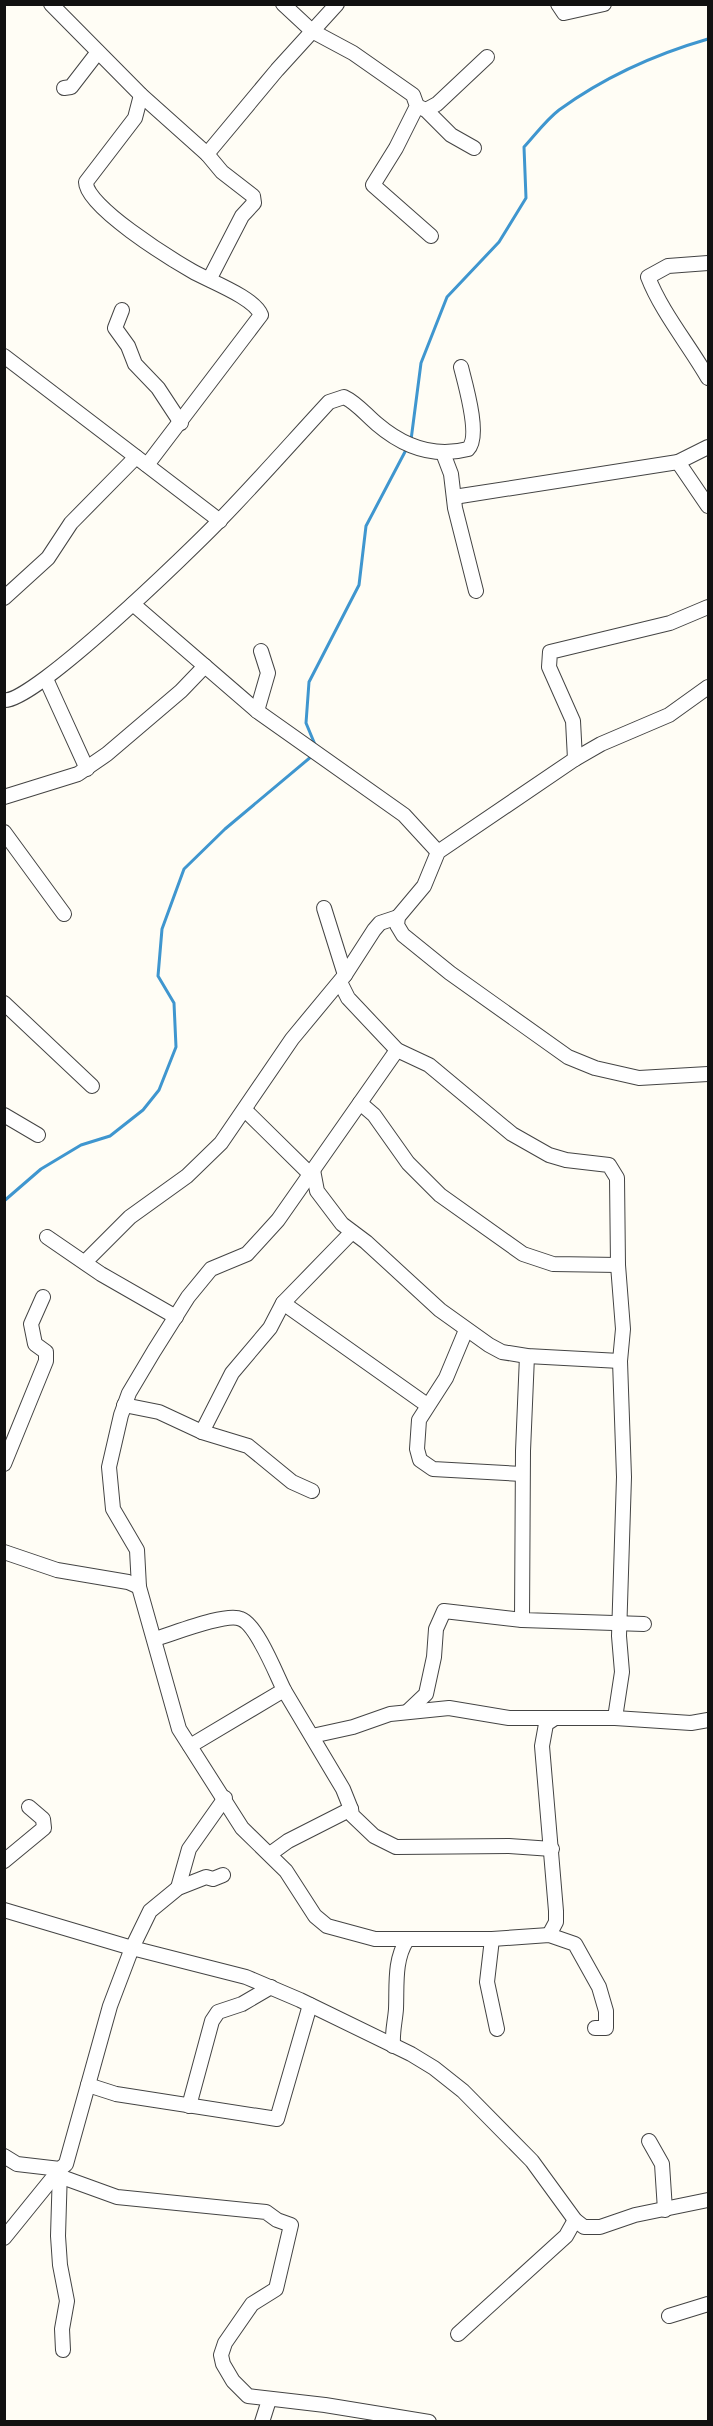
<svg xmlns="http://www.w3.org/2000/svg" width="713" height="2426" font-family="'Zilla Slab',serif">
	<rect width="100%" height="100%" fill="#fffdf5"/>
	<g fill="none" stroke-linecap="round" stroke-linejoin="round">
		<g stroke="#3f96cf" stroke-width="3">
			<path d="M 411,440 L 421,363 L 447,297 L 499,242 L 526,198 L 524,147 C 535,135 546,120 559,110 C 603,78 656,54 708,39"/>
			<path d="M 316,747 L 306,723 L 309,682 L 359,585 L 366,526 L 407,448"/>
			<path d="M 4,1201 L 41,1169 L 81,1145 L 110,1136 L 143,1110 L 159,1090 L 176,1047 L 174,1003 L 158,976 L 162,929 L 184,869 L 225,829 L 312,756"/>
		</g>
		<g stroke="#444" stroke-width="16">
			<g id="minor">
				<path d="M 51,4 L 141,95 L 207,154 L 222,172 L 253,196 L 254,203 L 242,216 L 210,278"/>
				<path d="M 283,4 L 312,31 L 353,53 L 413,95 L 417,106 L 396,148 L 373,185 L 431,236"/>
				<path d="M 558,4 L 564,13 L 604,4"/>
				<path d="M 64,88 L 71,87 L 98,52"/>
				<path d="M 141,95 L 135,118 L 86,182 C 85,206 171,259 192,271 C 209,281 254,297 261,315 L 147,465"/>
				<path d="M 419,107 L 426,110 L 451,135 L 474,148"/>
				<path d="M 426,110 L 437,104 L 487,57"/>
				<path d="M 207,154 L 277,70 L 337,4"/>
				<path d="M 708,263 L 668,266 L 648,277 C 661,311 689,345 708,378"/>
				<path d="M 122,310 L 115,328 L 128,346 L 135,364 L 158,388 L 181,423"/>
				<path d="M 4,356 L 220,521"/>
				<path d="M 443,453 L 451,474 L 455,508 L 476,591"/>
				<path d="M 678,462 L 708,506"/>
				<path d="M 454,497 L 678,462 L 708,447"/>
				<path d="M 4,598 L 48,558 L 71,523 L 136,457"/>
				<path d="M 133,604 L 257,711 L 404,815 L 438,852"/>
				<path d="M 46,679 L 87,769"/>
				<path d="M 708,687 L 669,715 L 601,744 L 575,759 L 438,852 L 424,886 L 398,917 L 397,925 L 403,935 L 450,973 L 568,1057 L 595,1068 L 639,1078 L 708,1074"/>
				<path d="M 4,700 C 32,705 194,547 220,520 C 257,482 293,441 329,402 L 344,397 C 357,403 366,415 377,424 C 404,447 434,458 468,449 C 481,437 465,383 461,367"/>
				<path d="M 257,711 L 268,673 L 261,651"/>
				<path d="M 575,759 L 573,721 L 549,667 L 550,652 L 670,623 L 708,607"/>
				<path d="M 4,797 L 78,774 L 107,754 L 181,691 L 205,666"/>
				<path d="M 4,832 L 64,914"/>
				<path d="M 324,908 L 345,975"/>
				<path d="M 340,982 L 348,998 L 397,1050 L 429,1065 L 512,1134 L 549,1155 L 566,1160 L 609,1165 L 617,1178 L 618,1265 L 623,1329 L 620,1361 L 624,1477 L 619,1636 L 622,1672 L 615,1718"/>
				<path d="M 4,1003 L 92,1086"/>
				<path d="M 397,1050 L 278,1220 L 247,1254 L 211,1269 L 188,1297 L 154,1351 L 129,1393 L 121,1415 L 109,1467 L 113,1509 L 137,1550 L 139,1587 L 179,1729 L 242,1828 L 286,1871 L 315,1916 L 327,1926 L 375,1939 L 492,1939 L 549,1935 L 575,1944 L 599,1987 L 606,2011 L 606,2028 L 595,2028"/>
				<path d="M 360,1103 L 374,1115 L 408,1163 L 440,1195 L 523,1254 L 553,1264 L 618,1265"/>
				<path d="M 245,1110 L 310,1174"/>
				<path d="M 4,1115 L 38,1135"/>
				<path d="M 313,1170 L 317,1191 L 342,1224 L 366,1242 L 440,1310 L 489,1345 L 502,1352 L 527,1356 L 620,1361"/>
				<path d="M 47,1237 L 101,1274 L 176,1317"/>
				<path d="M 85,1262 L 130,1217 L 187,1176 L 221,1143 L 292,1039 L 345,975 L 374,930 L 380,923 L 398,917"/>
				<path d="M 283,1303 L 427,1405"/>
				<path d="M 466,1330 L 446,1378 L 419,1420 L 417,1449 L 420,1460 L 433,1469 L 522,1474"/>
				<path d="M 527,1356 L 523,1451 L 522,1620 L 644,1624"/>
				<path d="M 124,1405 L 159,1412 L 202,1432 L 248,1446 L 292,1482 L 312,1491"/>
				<path d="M 202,1432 L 232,1373 L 270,1328 L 283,1303 L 352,1232"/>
				<path d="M 4,1464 L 46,1361 L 46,1352 L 35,1344 L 31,1324 L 43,1297"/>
				<path d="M 4,1552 L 57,1570 L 128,1582 L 139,1587"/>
				<path d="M 155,1639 C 173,1634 226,1612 241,1619 C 257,1625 276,1674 284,1690"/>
				<path d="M 407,1712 L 426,1694 L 434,1657 L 436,1629 L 444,1611 L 522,1620"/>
				<path d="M 312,1736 L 353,1727 L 390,1714 L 449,1708 L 509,1718 L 615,1718 L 691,1723 L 708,1720"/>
				<path d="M 190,1746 L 284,1690 L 343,1789 L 351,1809 L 288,1841 L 270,1854"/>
				<path d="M 351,1809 L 352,1815 L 374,1836 L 396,1847 L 509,1846 L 552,1849"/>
				<path d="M 4,1861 L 44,1828 L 43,1819 L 29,1807"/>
				<path d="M 178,1888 L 189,1849 L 225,1798"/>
				<path d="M 4,1910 L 132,1948 L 246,1977 L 300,2000 L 411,2054 L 434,2068 L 463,2091 L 532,2161 L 575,2220 L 584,2227 L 600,2227 L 635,2215 L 708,2200"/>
				<path d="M 549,1935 L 556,1922 L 556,1911 L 542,1746 L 546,1724 L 555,1718"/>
				<path d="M 492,1939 L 487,1982 L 497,2029"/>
				<path d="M 393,2046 C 392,2032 395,2022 396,2009 C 397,1985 394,1960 407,1940"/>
				<path d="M 88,2085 L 116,2094 L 277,2119 L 310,2005"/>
				<path d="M 189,2106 L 212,2021 L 218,2012 L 242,2004 L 271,1987"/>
				<path d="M 649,2141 L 662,2164 L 665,2210"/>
				<path d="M 4,2156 L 17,2164 L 60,2169"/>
				<path d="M 59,2176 L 117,2197 L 266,2212 L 277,2220 L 291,2225 L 276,2289 L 252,2304 L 225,2343 L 221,2355 L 223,2364 L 233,2381 L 248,2396 L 325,2405 L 429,2422"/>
				<path d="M 4,2238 L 60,2169"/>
				<path d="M 669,2316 L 708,2304"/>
				<path d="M 458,2334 L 566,2236 L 575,2220"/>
				<path d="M 63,2350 L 62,2329 L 67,2301 L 60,2265 L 58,2236 L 60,2169 L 66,2164 L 110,2006 L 132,1948 L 150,1911 L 178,1888 L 206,1877 L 213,1879 L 223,1875"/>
				<path d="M 262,2422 L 269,2400"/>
			</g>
		</g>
		<use href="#minor" stroke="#fff" stroke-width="14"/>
	</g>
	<rect width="713" height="2426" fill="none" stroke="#111111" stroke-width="12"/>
</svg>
